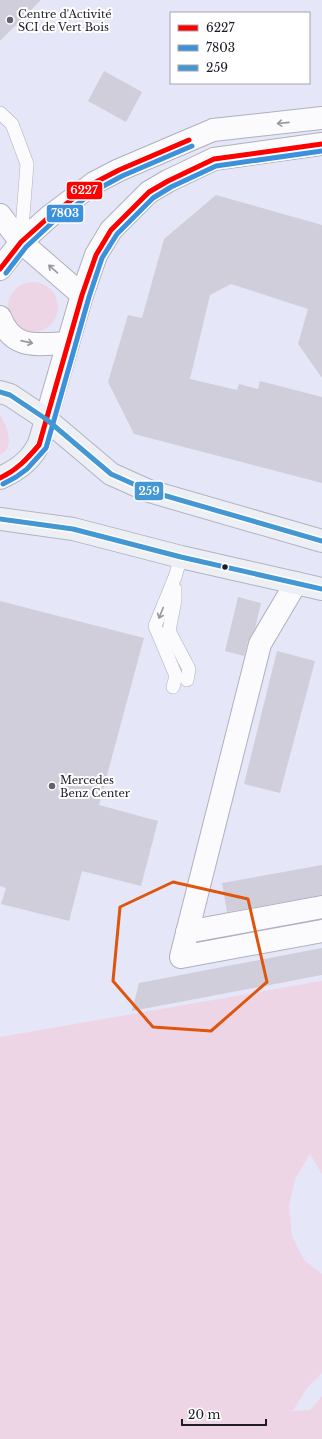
<svg xmlns="http://www.w3.org/2000/svg" width="322" height="1439" font-family="'Libre Baskerville',serif">
	<rect width="100%" height="100%" fill="#e5e6f7"/>
	<g fill="#eed5e6">
		<circle cx="33" cy="307" r="25"/>
		<path d="M 0,415 C 7,426 16,446 0,455 Z"/>
		<path d="M 322,981 L 322,1174 L 310,1154 L 295,1179 L 289,1206 L 292,1236 L 304,1260 L 322,1274 L 322,1373 L 307,1388 L 294,1409 L 291,1411 L 310,1410 L 322,1396 L 322,1439 L 0,1439 L 0,1037 Z"/>
	</g>
	<g fill="#d0cedb">
		<path d="M 0,0 L 41,0 L 0,41 Z"/>
		<path d="M 104,71 L 142,92 L 126,122 L 88,101 Z"/>
		<path d="M 216,195 L 322,225 L 322,378 L 298,344 L 308,309 L 231,284 L 210,295 L 190,379 L 237,390 L 239,384 L 258,389 L 260,381 L 322,397 L 322,483 L 134,434 L 108,382 L 128,315 L 142,318 L 164,239 Z"/>
		<path d="M 238,597 L 261,603 L 255,629 L 248,641 L 244,656 L 225,651 Z"/>
		<path d="M 0,601 L 144,638 L 99,805 L 158,821 L 141,886 L 82,871 L 69,921 L 1,904 L 6,888 L 0,886 Z"/>
		<path d="M 277,651 L 315,661 L 280,793 L 244,784 Z"/>
		<path d="M 322,865 L 322,895 L 227,912 L 222,883 Z"/>
		<path d="M 322,948 L 322,975 L 132,1011 L 139,983 Z"/>
	</g>
	<g fill="none" stroke-linecap="round" stroke-linejoin="round">
		<g stroke="#afb0bd" stroke-width="14">
			<g id="service">
				<path d="M 0,113 L 12,124 L 27,164 L 21,242"/>
				<path d="M 175,589 L 175,600 L 169,631 L 189,669 L 187,680"/>
				<path d="M 173,687 L 176,676 L 155,626 L 175,577 L 181,557"/>
			</g>
		</g>
		<g stroke="#afb0bd" stroke-width="24">
			<g id="minor">
				<path d="M 0,215 L 21,242"/>
				<path d="M 296,583 L 260,644 L 181,957 L 322,931"/>
				<path d="M 187,932 L 322,907"/>
			</g>
		</g>
		<g stroke="#afb0bd" stroke-width="24">
			<g id="tertiary">
				<path d="M 21,242 L 82,295"/>
				<path d="M 0,269 L 21,242 L 50,216 L 94,183 L 119,170 L 213,130 L 322,118"/>
				<path d="M 0,317 C 13,351 38,344 68,343"/>
				<path d="M 46,419 L 82,295 L 96,255 L 111,230 L 149,192 L 168,181 L 214,159 L 322,144"/>
			</g>
		</g>
		<g stroke="#afb4c1" stroke-width="24">
			<g id="primary">
				<path d="M 0,392 L 10,395 L 46,419 L 111,474 L 149,491 L 322,541"/>
				<path d="M 0,478 C 16,471 32,460 39,443 C 42,435 44,427 46,419"/>
				<path d="M 0,519 L 73,529 L 181,557 L 322,589"/>
			</g>
		</g>
		<use href="#service" stroke="#fbfbfe" stroke-width="13"/>
		<use href="#minor" stroke="#fbfbfe" stroke-width="22"/>
		<use href="#tertiary" stroke="#fbfbfe" stroke-width="22"/>
		<use href="#primary" stroke="#edeff5" stroke-width="22"/>
		<g stroke="#fff" stroke-width="8">
			<g id="bus-1">
				<path d="M 0,269 L 21,242 L 50,216 L 94,183 L 119,170 L 189,140"/>
				<path d="M 0,478 C 17,470 27,459 39,445 L 82,295 L 96,255 L 111,230 L 149,192 L 168,181 L 214,159 L 322,144"/>
			</g>
		</g>
		<g stroke="#fff" stroke-width="8">
			<g id="bus-2">
				<path d="M 6,273 L 26,247 L 54,221 L 98,189 L 122,176 L 192,146"/>
				<path d="M 3,484 L 16,477 L 27,469 L 46,448 L 89,297 L 102,258 L 117,234 L 153,198 L 171,187 L 216,166 L 322,151"/>
			</g>
		</g>
		<g stroke="#fff" stroke-width="8">
			<g id="bus-3">
				<path d="M 0,392 L 10,395 L 46,419 L 111,474 L 149,491 L 322,541"/>
				<path d="M 0,519 L 73,529 L 181,557 L 322,589"/>
			</g>
		</g>
		<use href="#bus-1" stroke="#f00" stroke-width="5"/>
		<use href="#bus-2" stroke="#3c91dc" stroke-width="5"/>
		<use href="#bus-3" stroke="#4397d2" stroke-width="5"/>
	</g>
	<defs><path id="oneway-shaft" d="M-6 0H5M1.5-3L5.5 0L1.5 3" fill="none" stroke-width="1.6" stroke-linecap="round" stroke-linejoin="round"/></defs>
	<g stroke="#97979d">
		<use href="#oneway-shaft" transform="translate(283 123) rotate(174)"/>
		<use href="#oneway-shaft" transform="translate(53 269) rotate(-139)"/>
		<use href="#oneway-shaft" transform="translate(27 342) rotate(13)"/>
		<use href="#oneway-shaft" transform="translate(161 613) rotate(112)"/>
	</g>
	<path fill="none" stroke="#de560d" stroke-width="3" stroke-linejoin="round" d="M 173,882 L 248,899 L 267,982 L 211,1031 L 153,1027 L 113,981 L 120,907 Z"/>
	<g fill="#626370" stroke="#fff" stroke-width="1.5">
		<circle cx="10" cy="20" r="4"/>
		<circle cx="52" cy="786" r="4"/>
	</g>
	<circle fill="#1c1c27" stroke="#fff" stroke-width="1.5" cx="225" cy="567" r="3.5"/>
	<g text-anchor="middle" dominant-baseline="central" stroke-width="4" stroke-linejoin="round" paint-order="stroke">
		<g font-size="11" fill="#1c1c27" stroke="#fff" text-anchor="start">
			<text x="18" y="14">Centre d'Activité<tspan x="18" dy="13">SCI de Vert Bois</tspan></text>
			<text x="60" y="780">Mercedes<tspan x="60" dy="13">Benz Center</tspan></text>
		</g>
	</g>
	<g stroke="#fff" stroke-width="1.5">
		<rect x="66" y="181" width="37" height="19" rx="4" fill="#f00"/>
		<rect x="46" y="204" width="38" height="19" rx="4" fill="#3c91dc"/>
		<rect x="134" y="481" width="30" height="20" rx="4" fill="#4397d2"/>
	</g>
	<g font-size="11" text-anchor="middle" font-weight="bold" fill="#fff">
		<text x="84" y="194">6227</text>
		<text x="65" y="217">7803</text>
		<text x="149" y="495">259</text>
	</g>
	<rect x="170" y="12" width="140" height="72" fill="#ffffff" stroke="#a4a4a9"/>
	<rect x="178" y="25" width="20" height="6" fill="#ff0000" stroke="#a4a4a9"/>
	<text x="206" y="32" font-size="12" fill="#1c1c27">6227</text>
	<rect x="178" y="45" width="20" height="6" fill="#3c91dc" stroke="#a4a4a9"/>
	<text x="206" y="52" font-size="12" fill="#1c1c27">7803</text>
	<rect x="178" y="65" width="20" height="6" fill="#4397d2" stroke="#a4a4a9"/>
	<text x="206" y="72" font-size="12" fill="#1c1c27">259</text>
	<path d="M182 1419v6h84v-6" fill="none" stroke="#1c1c27" stroke-width="2"/>
	<text x="188" y="1419" font-size="12" fill="#1c1c27" stroke="#ffffff" stroke-width="3" paint-order="stroke">20 m</text>
</svg>
